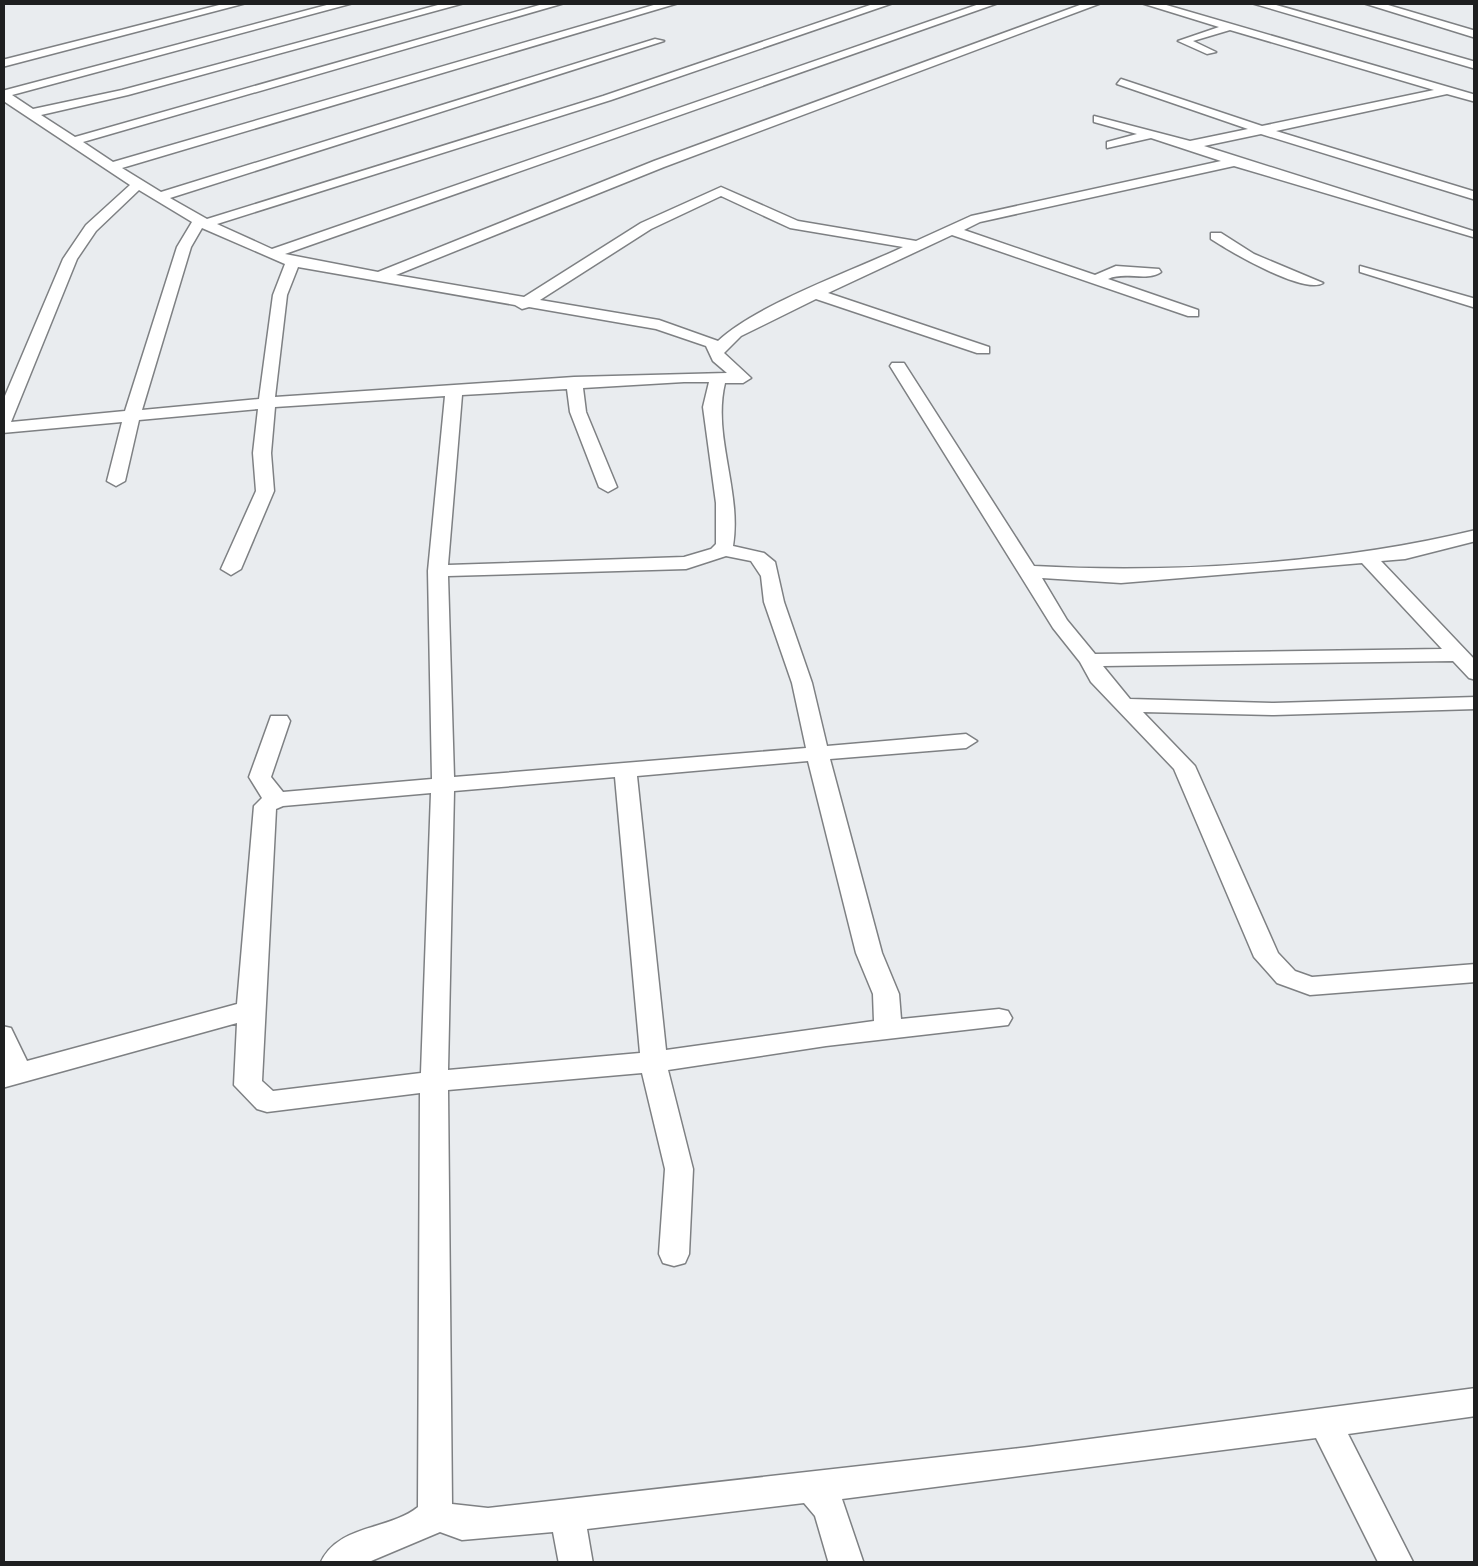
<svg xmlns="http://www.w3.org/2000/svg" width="1478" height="1566" font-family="Lora,serif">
	<rect width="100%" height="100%" fill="#e9ecef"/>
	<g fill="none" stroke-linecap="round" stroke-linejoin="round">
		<g stroke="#7e8083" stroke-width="3">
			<g id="minor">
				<path d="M 231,2 L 250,2 L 2,67 L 2,60 Z"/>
				<path d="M 338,2 L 357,2 L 12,95 L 33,109 L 122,90 L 449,2 L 468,2 L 128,95 L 41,115 L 75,137 L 550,2 L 568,2 L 83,142 L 113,162 L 664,2 L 682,2 L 122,168 L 161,192 L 655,39 L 664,41 L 170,198 L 207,219 L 603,96 L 879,2 L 896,2 L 611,100 L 217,224 L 272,249 L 985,2 L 1001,2 L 285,254 L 378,272 L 654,161 L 1088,2 L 1104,2 L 664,167 L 396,275 L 524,297 L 641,223 L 721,187 L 798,221 L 916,241 L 971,216 L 1221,161 L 1151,138 L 1107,148 L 1107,142 L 1137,134 L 1094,122 L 1094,116 L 1190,141 L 1248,129 L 1117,84 L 1121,79 L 1262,126 L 1434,90 L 1230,30 L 1193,41 L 1216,52 L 1207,54 L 1178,41 L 1219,27 L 1138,2 L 1156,2 L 1476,95 L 1476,102 L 1447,94 L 1276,131 L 1476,192 L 1476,200 L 1261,134 L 1204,146 L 1473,231 L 1473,237 L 1234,166 L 980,222 L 964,230 L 1095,275 L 1116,266 L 1159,269 L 1161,272 C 1147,282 1125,271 1108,279 L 1198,310 L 1198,316 L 1188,316 L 952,235 L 828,293 L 989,347 L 989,353 L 977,353 L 816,299 L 741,336 L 724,353 L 751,378 L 743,383 L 725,383 C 712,436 742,491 733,546 L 764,553 L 775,562 L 784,602 L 812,683 L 827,746 L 966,734 L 977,741 L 966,748 L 830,759 L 882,953 L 899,994 L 901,1019 L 999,1009 L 1008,1011 L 1012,1018 L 1008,1025 L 826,1046 L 668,1070 L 693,1169 L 689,1254 L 685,1263 L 674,1266 L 663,1263 L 659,1254 L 665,1169 L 642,1073 L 448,1090 L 452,1504 L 488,1508 L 1029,1447 L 1476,1388 L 1476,1416 L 1348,1434 L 1414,1564 L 1379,1564 L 1316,1438 L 842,1499 L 864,1564 L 829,1564 L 815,1516 L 804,1503 L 587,1529 L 593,1564 L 559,1564 L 553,1532 L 462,1540 L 440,1532 L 364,1564 L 320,1564 C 337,1524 388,1531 418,1507 L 420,1093 L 267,1112 L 257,1109 L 234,1085 L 237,1023 L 2,1088 L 2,1026 L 11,1028 L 27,1061 L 237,1004 L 254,806 L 262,798 L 249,777 L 271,716 L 287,716 L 290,721 L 271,777 L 283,792 L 432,779 L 428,571 L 445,396 L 275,407 L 271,453 L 274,491 L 241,569 L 231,575 L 221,569 L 256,491 L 253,453 L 258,409 L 139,420 L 125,481 L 116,486 L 107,481 L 122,422 L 2,433 L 2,403 L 63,259 L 86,225 L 130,185 L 2,100 L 2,91 ZM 139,190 L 192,222 L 177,247 L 125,411 L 11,422 L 77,259 L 96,231 ZM 721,196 L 790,228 L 903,247 C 852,271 758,304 718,341 L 659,320 L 540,300 L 651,229 ZM 202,228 L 285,264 L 273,295 L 259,399 L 142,410 L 191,247 ZM 298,267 L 515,305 L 522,309 L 529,307 L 656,329 L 706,346 L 713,361 L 727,373 L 574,377 L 275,397 L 287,295 ZM 684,382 L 709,382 L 703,407 L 716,503 L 716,544 L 711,549 L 684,557 L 448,565 L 462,395 L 567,389 L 570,412 L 599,487 L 608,492 L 617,487 L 586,412 L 583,388 ZM 726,556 L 751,561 L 761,576 L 764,602 L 792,683 L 806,748 L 454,777 L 448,576 L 686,569 ZM 808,761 L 856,953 L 873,994 L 874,1021 L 666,1050 L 637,776 ZM 615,777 L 640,1053 L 448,1070 L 454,791 ZM 431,793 L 421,1073 L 273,1091 L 262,1081 L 276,809 L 283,806 Z"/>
				<path d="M 1248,2 L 1266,2 L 1476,62 L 1476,69 Z"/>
				<path d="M 1360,2 L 1378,2 L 1476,31 L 1476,38 Z"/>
				<path d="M 1211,233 L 1221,233 L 1254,254 L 1323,283 C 1304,295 1231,252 1211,239 Z"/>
				<path d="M 1360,266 L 1476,299 L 1476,308 L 1360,272 Z"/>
				<path d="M 892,363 L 904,363 L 1034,566 C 1174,574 1340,563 1476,530 L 1476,541 L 1405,559 L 1381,561 L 1476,661 L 1476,680 L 1469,678 L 1453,661 L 1103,666 L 1130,699 L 1274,703 L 1476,697 L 1476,709 L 1274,715 L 1143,712 L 1195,766 L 1278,953 L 1295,971 L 1312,977 L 1476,964 L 1476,982 L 1310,995 L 1277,983 L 1254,957 L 1174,769 L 1091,682 L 1080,662 L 1053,628 L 890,366 ZM 1362,563 L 1442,649 L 1095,654 L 1067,620 L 1042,578 L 1121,583 Z"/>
			</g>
		</g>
		<use href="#minor" fill="#fff" fill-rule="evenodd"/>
	</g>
	<rect width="1478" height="1566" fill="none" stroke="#1e1f20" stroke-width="10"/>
</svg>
